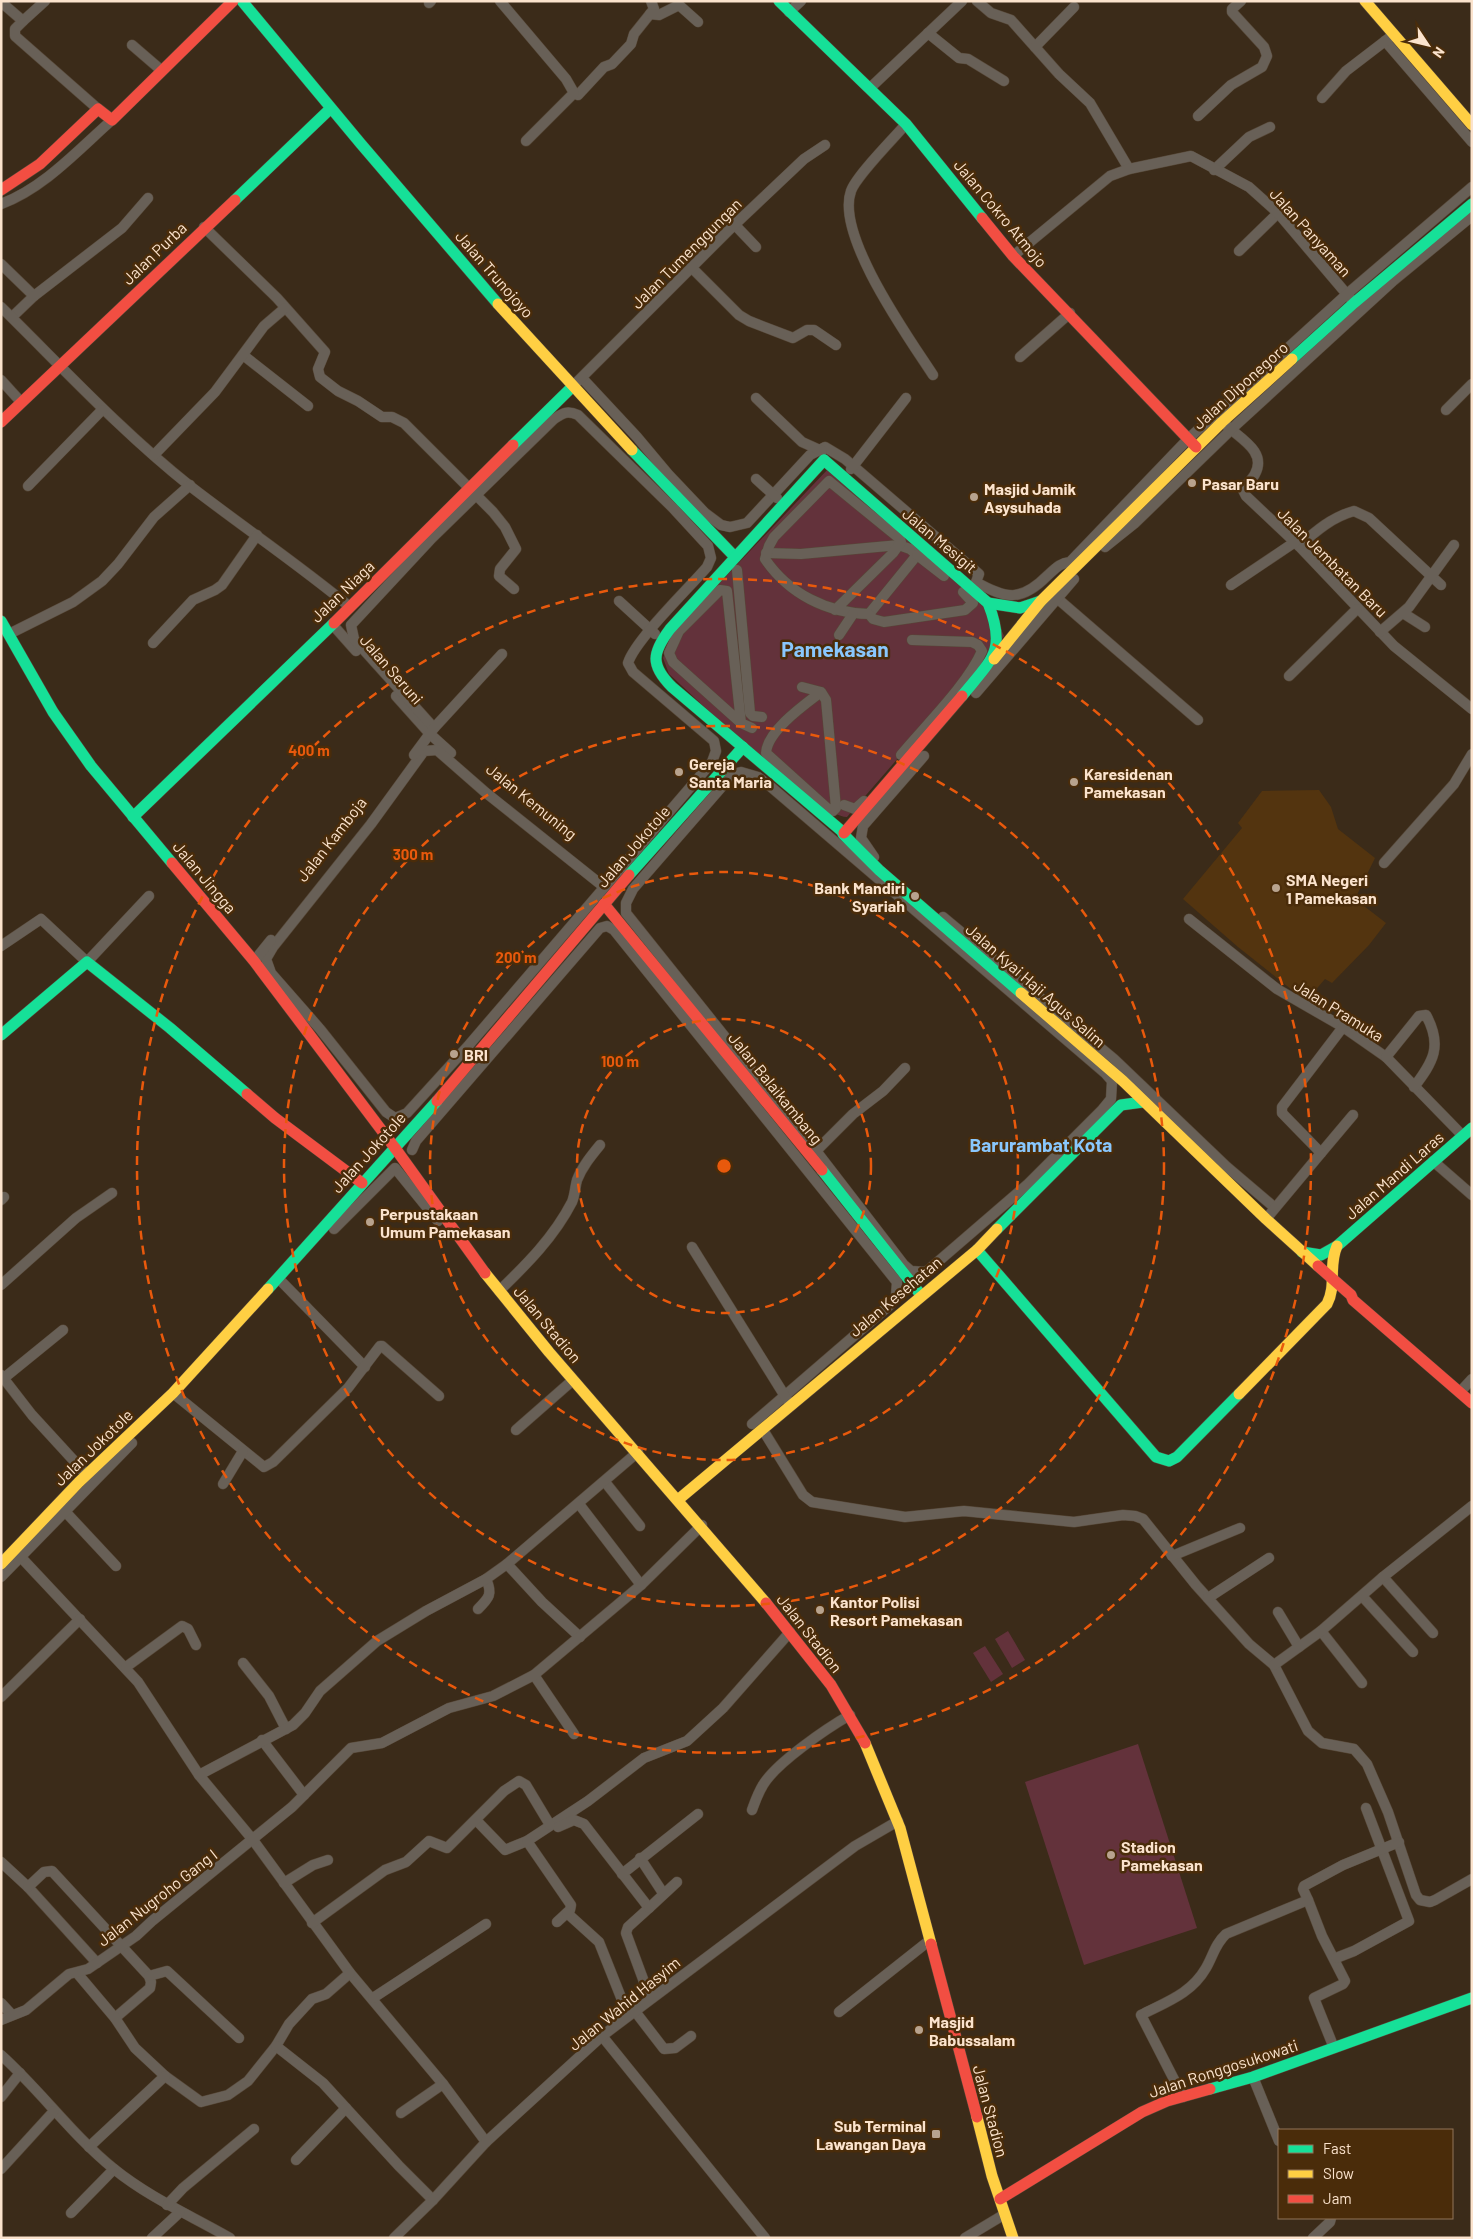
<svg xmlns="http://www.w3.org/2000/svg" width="1473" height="2239" font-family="Barlow,sans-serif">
	<rect width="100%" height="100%" fill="#3b2b19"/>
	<path fill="#53340f" d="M 1319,790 L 1331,807 L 1338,829 L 1375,858 L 1355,899 L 1386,923 L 1369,945 L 1332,983 L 1325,979 L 1306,1001 L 1238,947 L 1183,899 L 1242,828 L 1238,823 L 1262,791 Z"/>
	<g fill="#63323b">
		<path d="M 829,468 L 992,607 L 1004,636 L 847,817 C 819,818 697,699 669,674 L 663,658 L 674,631 Z"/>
		<path d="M 1008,1631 L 1025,1660 L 1012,1668 L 995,1639 Z"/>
		<path d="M 985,1646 L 1003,1674 L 991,1682 L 973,1653 Z"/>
		<path d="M 1138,1744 L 1197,1928 L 1084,1965 L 1025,1782 Z"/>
	</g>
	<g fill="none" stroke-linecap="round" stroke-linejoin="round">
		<g stroke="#574838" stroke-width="11">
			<g id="street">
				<path d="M 500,1 L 566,79 L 574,93 L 578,95 L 604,67 L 612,64 L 631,44 L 634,34 L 654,9 L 651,1"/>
				<path d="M 977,1 L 991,13 L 1011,20 L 1059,74 L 1090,103 L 1129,169"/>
				<path d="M 1,2 L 23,21 L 15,29 L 15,36 L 98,109"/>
				<path d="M 429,3 L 431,1"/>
				<path d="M 789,12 L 801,1"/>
				<path d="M 650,14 L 659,15 L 679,5 L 698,22"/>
				<path d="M 23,21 L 45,1"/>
				<path d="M 928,33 L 959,58 L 968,59 L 1004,81"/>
				<path d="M 1385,41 L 1472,142"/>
				<path d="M 132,45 L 161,70"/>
				<path d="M 1035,47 L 1074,7"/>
				<path d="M 870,88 L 962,1"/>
				<path d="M 1322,98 L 1346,71 L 1389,38"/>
				<path d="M 1198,116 L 1231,85 L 1262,67 L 1267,56 L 1264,47 L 1232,12 L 1232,9 L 1241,1"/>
				<path d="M 906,124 C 894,138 856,176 851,191 C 835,235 909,338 933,375"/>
				<path d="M 526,141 L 574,93"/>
				<path d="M 1214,170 L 1249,137 L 1270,127"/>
				<path d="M 1,204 C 44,188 78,150 112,120"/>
				<path d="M 735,225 L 756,247"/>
				<path d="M 204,227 L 277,298 L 325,352 L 318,369 L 320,377 L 338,391 L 358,401 L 382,417 L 392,417 L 404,423 L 493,512 L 505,527 L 516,549 L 500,569 L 499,576 L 514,589"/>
				<path d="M 1239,251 L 1278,213"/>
				<path d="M 1013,256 L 1110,176 L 1129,169 L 1191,156 L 1249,187 L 1278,213 L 1350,298"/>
				<path d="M 1,264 L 34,296 L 12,317"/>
				<path d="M 692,268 L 739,315 L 749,321 L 793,338 L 807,330 L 814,330 L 836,345"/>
				<path d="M 34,296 L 122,228 L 148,198"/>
				<path d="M 1,307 C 63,368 122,432 190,486 C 243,527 298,564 350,607"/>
				<path d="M 243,355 L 308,406"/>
				<path d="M 1020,357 L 1070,313"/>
				<path d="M 582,378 L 637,437 L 668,474 L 705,513 L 721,525 L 730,527 L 747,523 L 810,455 L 825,447 L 845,459 L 979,574 L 976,582 C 1006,599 1021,602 1047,576 C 1055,569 1059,563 1070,562 L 1188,439 L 1347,294 L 1472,187"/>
				<path d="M 1,380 L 21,402"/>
				<path d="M 578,381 L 729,230 L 804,159 L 825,145"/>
				<path d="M 756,398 L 802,442 L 822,451"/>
				<path d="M 1446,410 L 1472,384"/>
				<path d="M 1227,426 C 1241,439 1267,452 1255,474 C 1252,480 1246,484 1243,490 L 1246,496 L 1299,546 L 1394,646 L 1472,709"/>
				<path d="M 154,455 L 215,392 L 264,326 L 285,308"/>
				<path d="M 851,469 L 906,398"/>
				<path d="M 756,479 L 777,498"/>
				<path d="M 28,486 L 102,410"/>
				<path d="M 1299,546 C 1316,531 1332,517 1354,511 L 1369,518 L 1441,585"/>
				<path d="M 1105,547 L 1135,523 L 1237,424 L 1393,281 L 1472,216"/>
				<path d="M 766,553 L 801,554 L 899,545 L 910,549 L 917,555 L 869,614"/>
				<path d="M 917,555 L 944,576"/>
				<path d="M 737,570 L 750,713 L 753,716 L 762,717"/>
				<path d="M 1231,585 L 1295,542"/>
				<path d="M 1051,593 L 1198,720"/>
				<path d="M 619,601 L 655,634"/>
				<path d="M 835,610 L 893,553 L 901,542 L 900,539 L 829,481 L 774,537 L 769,546 L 765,559 C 789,594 827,613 869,614 L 873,619 L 884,622 L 965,610 L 973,603 L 963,592"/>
				<path d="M 1403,613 L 1425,627"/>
				<path d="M 332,624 L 356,651"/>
				<path d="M 1380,632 L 1409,607 L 1454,545"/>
				<path d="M 9,634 L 73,602 L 102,581 L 118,564 L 154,517 L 190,485"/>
				<path d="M 839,635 L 853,614"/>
				<path d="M 153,643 L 193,600 L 215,590 L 222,585 L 257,535"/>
				<path d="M 1289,676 L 1357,609"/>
				<path d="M 802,687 L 821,692 L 826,700 L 836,808 L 833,811 L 827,808 L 766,753 C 767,731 804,705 821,692"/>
				<path d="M 976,693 L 1074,579"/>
				<path d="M 396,696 L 430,734 L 451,753"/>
				<path d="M 741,723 L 727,591 L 720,590 L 679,631 L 669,653 L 673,662 L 741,723 L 752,728"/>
				<path d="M 434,728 L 354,639 L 351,625 L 431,539 L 554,419 C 563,413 567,410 578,415 L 673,508 L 708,546 L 711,558 L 707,567 C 689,588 635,640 628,663 L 633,672 L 714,741 L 716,751 L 712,762 L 468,1046 L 407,1113 L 395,1118 L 386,1112 L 320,1029 L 271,973 L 266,959 L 273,947 L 371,824 L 424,751 L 437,750 L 485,792 L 604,887"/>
				<path d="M 414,755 L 434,728 L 502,654"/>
				<path d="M 901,755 C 925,726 968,684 982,651 L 978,645 L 972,642 L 912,640"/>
				<path d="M 741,772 L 758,777 L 771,787 L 1105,1073 L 1112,1081 L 1111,1099 L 1102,1110 L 1028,1184 L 926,1272 L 911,1271 L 904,1265 L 817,1152 L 626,913 L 626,903 L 633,889 L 733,774 Z"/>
				<path d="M 844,805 L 855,809 L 864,801"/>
				<path d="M 874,857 L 861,838 L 863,826 L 924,756"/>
				<path d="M 1384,863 L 1454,784 L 1472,754"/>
				<path d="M 943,917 L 1114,1059 L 1227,1167 L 1274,1207"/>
				<path d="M 1189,919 L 1277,989 L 1343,1027 L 1386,1057 L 1463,1136"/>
				<path d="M 1,946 L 41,919 L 87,962 L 149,896"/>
				<path d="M 254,961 L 271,940"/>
				<path d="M 1386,1057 L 1419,1016 L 1426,1015 C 1443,1046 1433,1062 1414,1087"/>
				<path d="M 412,1150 L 416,1141 L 600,928 L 607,926 L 614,930 L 897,1282 L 896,1296 L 891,1304 L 752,1424"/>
				<path d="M 1321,1153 L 1353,1115"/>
				<path d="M 812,1155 L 853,1114 L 883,1091 L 905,1068"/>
				<path d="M 1433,1161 L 1472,1195"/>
				<path d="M 1,1200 L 4,1197"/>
				<path d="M 1266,1219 L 1321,1153 L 1282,1113 L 1282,1107 L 1343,1027"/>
				<path d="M 334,1229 L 395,1168 L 438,1221"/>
				<path d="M 692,1247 L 788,1401"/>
				<path d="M 278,1278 L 365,1367"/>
				<path d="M 1,1285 L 76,1218 L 112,1193"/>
				<path d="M 499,1291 C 527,1264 554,1237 572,1202 C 575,1195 575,1187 577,1180 C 582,1167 591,1156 600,1145"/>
				<path d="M 1,1375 L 32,1415 L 87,1475"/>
				<path d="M 4,1378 L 63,1330"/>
				<path d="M 1460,1392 L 1472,1379"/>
				<path d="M 173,1393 L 264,1467 L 273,1462 L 348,1388 L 380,1346 L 382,1346 L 439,1396"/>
				<path d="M 516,1430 L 573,1380"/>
				<path d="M 763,1430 L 803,1495 L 812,1502 L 905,1517 L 964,1511 L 1074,1522 L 1123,1515 L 1135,1516 L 1143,1519 L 1196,1585 L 1249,1644 L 1274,1665 L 1308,1731 L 1322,1743 L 1354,1749 L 1367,1764 L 1388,1812 L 1416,1895 L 1420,1900 L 1430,1902 L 1435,1900 L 1472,1879"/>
				<path d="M 605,1482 L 640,1526"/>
				<path d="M 223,1484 L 243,1451"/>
				<path d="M 579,1504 L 641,1585"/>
				<path d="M 60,1506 L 116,1566"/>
				<path d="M 16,1552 L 138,1682 L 199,1775 L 253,1840 L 350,1973 L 443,2084 L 486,2142"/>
				<path d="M 1172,1556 L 1240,1528"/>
				<path d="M 507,1564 L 542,1602 L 580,1637"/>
				<path d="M 1,1577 L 132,1443"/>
				<path d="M 1383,1577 L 1433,1633"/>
				<path d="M 1362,1596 L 1413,1652"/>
				<path d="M 1208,1598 L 1269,1558"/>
				<path d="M 478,1609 C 489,1598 493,1594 486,1579"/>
				<path d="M 1278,1612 L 1299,1647"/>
				<path d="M 1321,1631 L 1362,1683"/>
				<path d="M 243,1663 L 269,1696 L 286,1729"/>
				<path d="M 1274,1665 L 1321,1631 L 1383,1577 L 1472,1506"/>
				<path d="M 126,1667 L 182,1626 L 188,1629 L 196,1645"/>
				<path d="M 534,1675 L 574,1734"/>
				<path d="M 1,1697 L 80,1619"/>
				<path d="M 262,1740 L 304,1795"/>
				<path d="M 199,1775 L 293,1725 L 305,1713 L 320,1691 L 377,1641 L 426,1611 L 486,1579 L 507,1564 L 638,1452"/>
				<path d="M 752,1810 C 755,1802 758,1793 763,1785 C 776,1763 827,1728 850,1715"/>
				<path d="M 476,1820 L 505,1850 L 527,1841 L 588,1801 L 644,1758 L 687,1741 L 723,1708 L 790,1632"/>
				<path d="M 558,1827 L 574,1820 L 584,1824 L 649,1908 L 628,1927 L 626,1933 L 650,1998"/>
				<path d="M 527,1841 L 571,1905 L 570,1910 L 557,1922"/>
				<path d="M 640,1858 L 663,1893"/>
				<path d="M 1,1862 L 28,1887 L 97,1963"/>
				<path d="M 622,1874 L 698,1814"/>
				<path d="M 284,1883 L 313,1865 L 328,1860"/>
				<path d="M 28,1887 L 44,1872 L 52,1871 L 149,1976 L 151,1982 L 150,1988 L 115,2018"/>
				<path d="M 1308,1900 L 1322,1936 L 1345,1981 L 1343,1984 L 1314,1998 L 1334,2048"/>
				<path d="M 649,1908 L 677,1882"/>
				<path d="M 567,1913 L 599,1942 L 628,2015"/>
				<path d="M 312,1923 L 385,1870 L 406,1862 L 429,1841 L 447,1848 L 504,1791 L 519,1781 L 526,1785 L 550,1825"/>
				<path d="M 1336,1958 L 1354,1951 L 1409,1921 L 1366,1808"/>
				<path d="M 77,1973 L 115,2018 L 135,2048 L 165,2076 L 201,2102 L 228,2095 L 248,2081 L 276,2046 L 289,2024 L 312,1999 L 326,1994 L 350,1973"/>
				<path d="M 149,1976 L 167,1971 L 239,2038"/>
				<path d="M 373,1998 L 486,1924"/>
				<path d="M 1,2003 L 12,2015"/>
				<path d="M 634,2010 L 664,2049 L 675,2048 L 691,2036"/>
				<path d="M 839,2012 L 930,1940"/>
				<path d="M 1,2020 L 26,2010 L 69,1974 L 88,1969 L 136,1936 L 152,1921 L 292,1807 L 351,1748 L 382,1743 L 449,1708 L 493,1696 L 534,1675 L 641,1585 L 702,1525"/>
				<path d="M 602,2036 L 765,2238"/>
				<path d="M 276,2046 L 323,2083 L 399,2166 L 433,2200"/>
				<path d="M 1,2055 C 41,2091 72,2135 114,2169 C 150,2198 190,2215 230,2238"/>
				<path d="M 1253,2077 L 1279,2141"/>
				<path d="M 1,2097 L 20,2073"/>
				<path d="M 1183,2097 L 1141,2015 C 1166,2002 1191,1994 1206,1968 C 1213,1956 1215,1944 1226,1934 L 1308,1900 L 1303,1889 L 1304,1886 L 1343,1865 L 1399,1842"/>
				<path d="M 401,2113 L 443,2084"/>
				<path d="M 89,2147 L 165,2076"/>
				<path d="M 296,2160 L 346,2108"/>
				<path d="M 1,2169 L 54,2111"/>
				<path d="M 167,2205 L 183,2188 L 254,2129"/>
				<path d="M 71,2213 L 114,2169"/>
				<path d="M 152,2238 L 180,2212"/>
				<path d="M 394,2238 L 433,2200 L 486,2142 L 602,2036 L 855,1846 L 898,1821"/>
				<path d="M 965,2238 L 1005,2214"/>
				<path d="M 1313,2238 L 1330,2222 L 1331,2218"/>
			</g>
		</g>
		<g stroke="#574838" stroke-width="12">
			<g id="fast">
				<path d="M 242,1 L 361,144 L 498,304"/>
				<path d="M 779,1 L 906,124 L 982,218"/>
				<path d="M 235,200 L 330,109"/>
				<path d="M 1292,359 L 1354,303 L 1472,204"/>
				<path d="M 513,445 L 572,387"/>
				<path d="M 632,450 L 735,557"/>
				<path d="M 824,460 L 988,603 C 1007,651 992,659 962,696"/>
				<path d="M 824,460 L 670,629 C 652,653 650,665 672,687 L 844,833"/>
				<path d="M 988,603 L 1020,608 L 1041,601"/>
				<path d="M 1,621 L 53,712 L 91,766 L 172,863"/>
				<path d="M 133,817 L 334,623"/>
				<path d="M 843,834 L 879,870 L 1021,993"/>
				<path d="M 629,875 L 743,747"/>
				<path d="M 1,1035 L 87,962 L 170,1028 L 247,1094"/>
				<path d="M 822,1170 L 921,1295"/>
				<path d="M 997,1229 L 1121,1105 L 1143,1102"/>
				<path d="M 977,1250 L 1156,1457 L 1169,1461 L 1177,1457 L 1239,1394"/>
				<path d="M 1302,1252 L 1321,1255 L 1337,1246 L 1472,1128"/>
				<path d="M 268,1289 L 437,1101"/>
				<path d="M 1210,2089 L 1253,2077 L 1472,1998"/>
			</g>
		</g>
		<g stroke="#574838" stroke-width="12">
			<g id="slow">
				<path d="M 1365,1 L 1472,125"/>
				<path d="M 498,304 L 632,450"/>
				<path d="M 994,659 L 1041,601 L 1222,422 L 1292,359"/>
				<path d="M 1021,993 L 1123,1081 L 1266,1219 L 1318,1266"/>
				<path d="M 485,1273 L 549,1352 L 766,1603"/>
				<path d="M 1239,1394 L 1327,1304 C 1337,1285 1328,1266 1337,1246"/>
				<path d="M 679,1499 L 977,1250 L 997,1229"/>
				<path d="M 1,1564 L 79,1482 L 173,1393 L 268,1289"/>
				<path d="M 865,1743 L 900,1828 L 931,1944"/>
				<path d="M 977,2117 L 992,2176 L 1013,2238"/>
			</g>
		</g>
		<g stroke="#574838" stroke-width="12">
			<g id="jam">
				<path d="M 1,190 L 40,164 L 98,109 L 112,120 L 233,1"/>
				<path d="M 982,218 L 1013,256 L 1196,447"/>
				<path d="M 1,422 L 235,200"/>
				<path d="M 334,623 L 513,445"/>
				<path d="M 844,833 L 962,696"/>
				<path d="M 172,863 L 254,961 L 395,1148"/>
				<path d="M 604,904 L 822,1170"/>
				<path d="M 247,1094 L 275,1118 L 362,1183"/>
				<path d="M 437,1101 L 629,875"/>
				<path d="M 395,1148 L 485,1273"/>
				<path d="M 1318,1266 L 1351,1295 L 1353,1300 L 1472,1403"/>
				<path d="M 766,1603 L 831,1685 L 865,1743"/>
				<path d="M 931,1944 L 977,2117"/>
				<path d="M 1000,2199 L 1142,2112 L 1167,2101 L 1210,2089"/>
			</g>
		</g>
		<use href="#street" stroke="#686057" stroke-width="10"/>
		<use href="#fast" stroke="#16e098" stroke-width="11"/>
		<use href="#slow" stroke="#ffcf43" stroke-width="11"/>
		<use href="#jam" stroke="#f24e42" stroke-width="11"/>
	</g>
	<g fill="none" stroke="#e8590c" stroke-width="2.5" stroke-dasharray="9 6">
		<circle cx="724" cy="1166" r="147"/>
		<circle cx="724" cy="1166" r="294"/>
		<circle cx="724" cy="1166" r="440"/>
		<circle cx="724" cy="1166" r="587"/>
	</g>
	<g fill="#b8a38e" stroke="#4a2c0a" stroke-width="2">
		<circle cx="1192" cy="483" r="5"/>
		<circle cx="974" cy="497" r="5"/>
		<circle cx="679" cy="772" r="5"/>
		<circle cx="1074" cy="782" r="5"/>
		<circle cx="1276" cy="888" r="5"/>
		<circle cx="915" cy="896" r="5"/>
		<circle cx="454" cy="1054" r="5"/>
		<circle cx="370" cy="1222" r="5"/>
		<circle cx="820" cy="1610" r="5"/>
		<circle cx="1111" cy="1855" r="5"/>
		<circle cx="919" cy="2030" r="5"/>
		<rect x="931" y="2129" width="10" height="10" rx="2.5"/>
	</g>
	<g text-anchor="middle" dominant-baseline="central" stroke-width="5" stroke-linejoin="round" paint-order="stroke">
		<g font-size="16" fill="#fbe3cd" stroke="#4a2c0a">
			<text transform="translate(1001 213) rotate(50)">Jalan Cokro Atmojo</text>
			<text transform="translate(1311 232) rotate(48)">Jalan Panyaman</text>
			<text transform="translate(154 253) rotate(-44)">Jalan Purba</text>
			<text transform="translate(686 253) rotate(-45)">Jalan Tumenggungan</text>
			<text transform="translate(495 274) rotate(49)">Jalan Trunojoyo</text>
			<text transform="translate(1240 385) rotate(-42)">Jalan Diponegoro</text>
			<text transform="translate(940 540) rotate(40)">Jalan Mesigit</text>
			<text transform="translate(1333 562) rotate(45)">Jalan Jembatan Baru</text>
			<text transform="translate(342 591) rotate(-44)">Jalan Niaga</text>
			<text transform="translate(392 669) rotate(49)">Jalan Seruni</text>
			<text transform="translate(532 801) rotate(39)">Jalan Kemuning</text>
			<text transform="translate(331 839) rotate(-52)">Jalan Kamboja</text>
			<text transform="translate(633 846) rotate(-49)">Jalan Jokotole</text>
			<text transform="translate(205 877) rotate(50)">Jalan Jingga</text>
			<text transform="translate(1036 985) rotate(41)">Jalan Kyai Haji Agus Salim</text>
			<text transform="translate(1339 1010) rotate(32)">Jalan Pramuka</text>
			<text transform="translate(776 1088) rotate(51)">Jalan Balaikambang</text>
			<text transform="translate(368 1152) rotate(-48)">Jalan Jokotole</text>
			<text transform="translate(1394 1175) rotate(-41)">Jalan Mandi Laras</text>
			<text transform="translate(895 1296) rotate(-40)">Jalan Kesehatan</text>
			<text transform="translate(548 1324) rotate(50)">Jalan Stadion</text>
			<text transform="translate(93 1447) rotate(-44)">Jalan Jokotole</text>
			<text transform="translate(810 1633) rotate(52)">Jalan Stadion</text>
			<text transform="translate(157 1897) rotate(-38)">Jalan Nugroho Gang I</text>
			<text transform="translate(624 2003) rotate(-39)">Jalan Wahid Hasyim</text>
			<text transform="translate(1223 2068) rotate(-18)">Jalan Ronggosukowati</text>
			<text transform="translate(991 2111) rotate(75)">Jalan Stadion</text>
		</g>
		<g font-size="16" font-weight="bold" fill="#fbe3cd" stroke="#4a2c0a" text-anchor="start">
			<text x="1202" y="483">Pasar Baru</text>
			<text x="984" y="488">Masjid Jamik<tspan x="984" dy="18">Asysuhada</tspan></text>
			<text x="689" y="763">Gereja<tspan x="689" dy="18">Santa Maria</tspan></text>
			<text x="1084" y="773">Karesidenan<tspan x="1084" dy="18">Pamekasan</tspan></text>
			<text x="1286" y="879">SMA Negeri<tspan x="1286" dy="18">1 Pamekasan</tspan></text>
			<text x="905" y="887" text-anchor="end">Bank Mandiri<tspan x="905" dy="18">Syariah</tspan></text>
			<text x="464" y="1054">BRI</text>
			<text x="380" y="1213">Perpustakaan<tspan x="380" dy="18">Umum Pamekasan</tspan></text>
			<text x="830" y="1601">Kantor Polisi<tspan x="830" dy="18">Resort Pamekasan</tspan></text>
			<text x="1121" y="1846">Stadion<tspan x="1121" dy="18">Pamekasan</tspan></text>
			<text x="929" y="2021">Masjid<tspan x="929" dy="18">Babussalam</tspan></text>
			<text x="926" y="2125" text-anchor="end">Sub Terminal<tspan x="926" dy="18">Lawangan Daya</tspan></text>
		</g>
		<g font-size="19" font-weight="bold" fill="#89c7fd" stroke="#4a2c0a">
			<text x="1041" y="1144">Barurambat Kota</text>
		</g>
		<g font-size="21" font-weight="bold" fill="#89c7fd" stroke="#4a2c0a">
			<text x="835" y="648">Pamekasan</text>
		</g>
	</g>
	<circle cx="724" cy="1166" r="8" fill="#e8590c" stroke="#4a2c0a" stroke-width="2.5"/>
	<g font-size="15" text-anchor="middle" font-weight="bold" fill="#e8590c" stroke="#4a2c0a" stroke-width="5" stroke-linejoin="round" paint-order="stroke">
		<text x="309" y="756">400 m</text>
		<text x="413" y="860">300 m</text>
		<text x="516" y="963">200 m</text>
		<text x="620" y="1067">100 m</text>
	</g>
	<rect width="1473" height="2239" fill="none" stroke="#fbe3cd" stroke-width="5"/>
	<rect x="1278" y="2129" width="175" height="90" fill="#4a2c0a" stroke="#917558"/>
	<rect x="1288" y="2145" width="25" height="8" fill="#16e098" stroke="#917558"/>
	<text x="1323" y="2154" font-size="15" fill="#fbe3cd">Fast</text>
	<rect x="1288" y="2170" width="25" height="8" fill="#ffcf43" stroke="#917558"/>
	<text x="1323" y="2179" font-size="15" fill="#fbe3cd">Slow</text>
	<rect x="1288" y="2195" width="25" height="8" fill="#f24e42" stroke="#917558"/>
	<text x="1323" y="2204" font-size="15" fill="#fbe3cd">Jam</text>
	<g transform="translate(1428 45) rotate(125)" stroke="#4a2c0a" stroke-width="4" paint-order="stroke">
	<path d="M0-4L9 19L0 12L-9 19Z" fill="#fbe3cd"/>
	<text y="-8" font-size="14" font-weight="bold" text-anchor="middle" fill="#fbe3cd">N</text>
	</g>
</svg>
